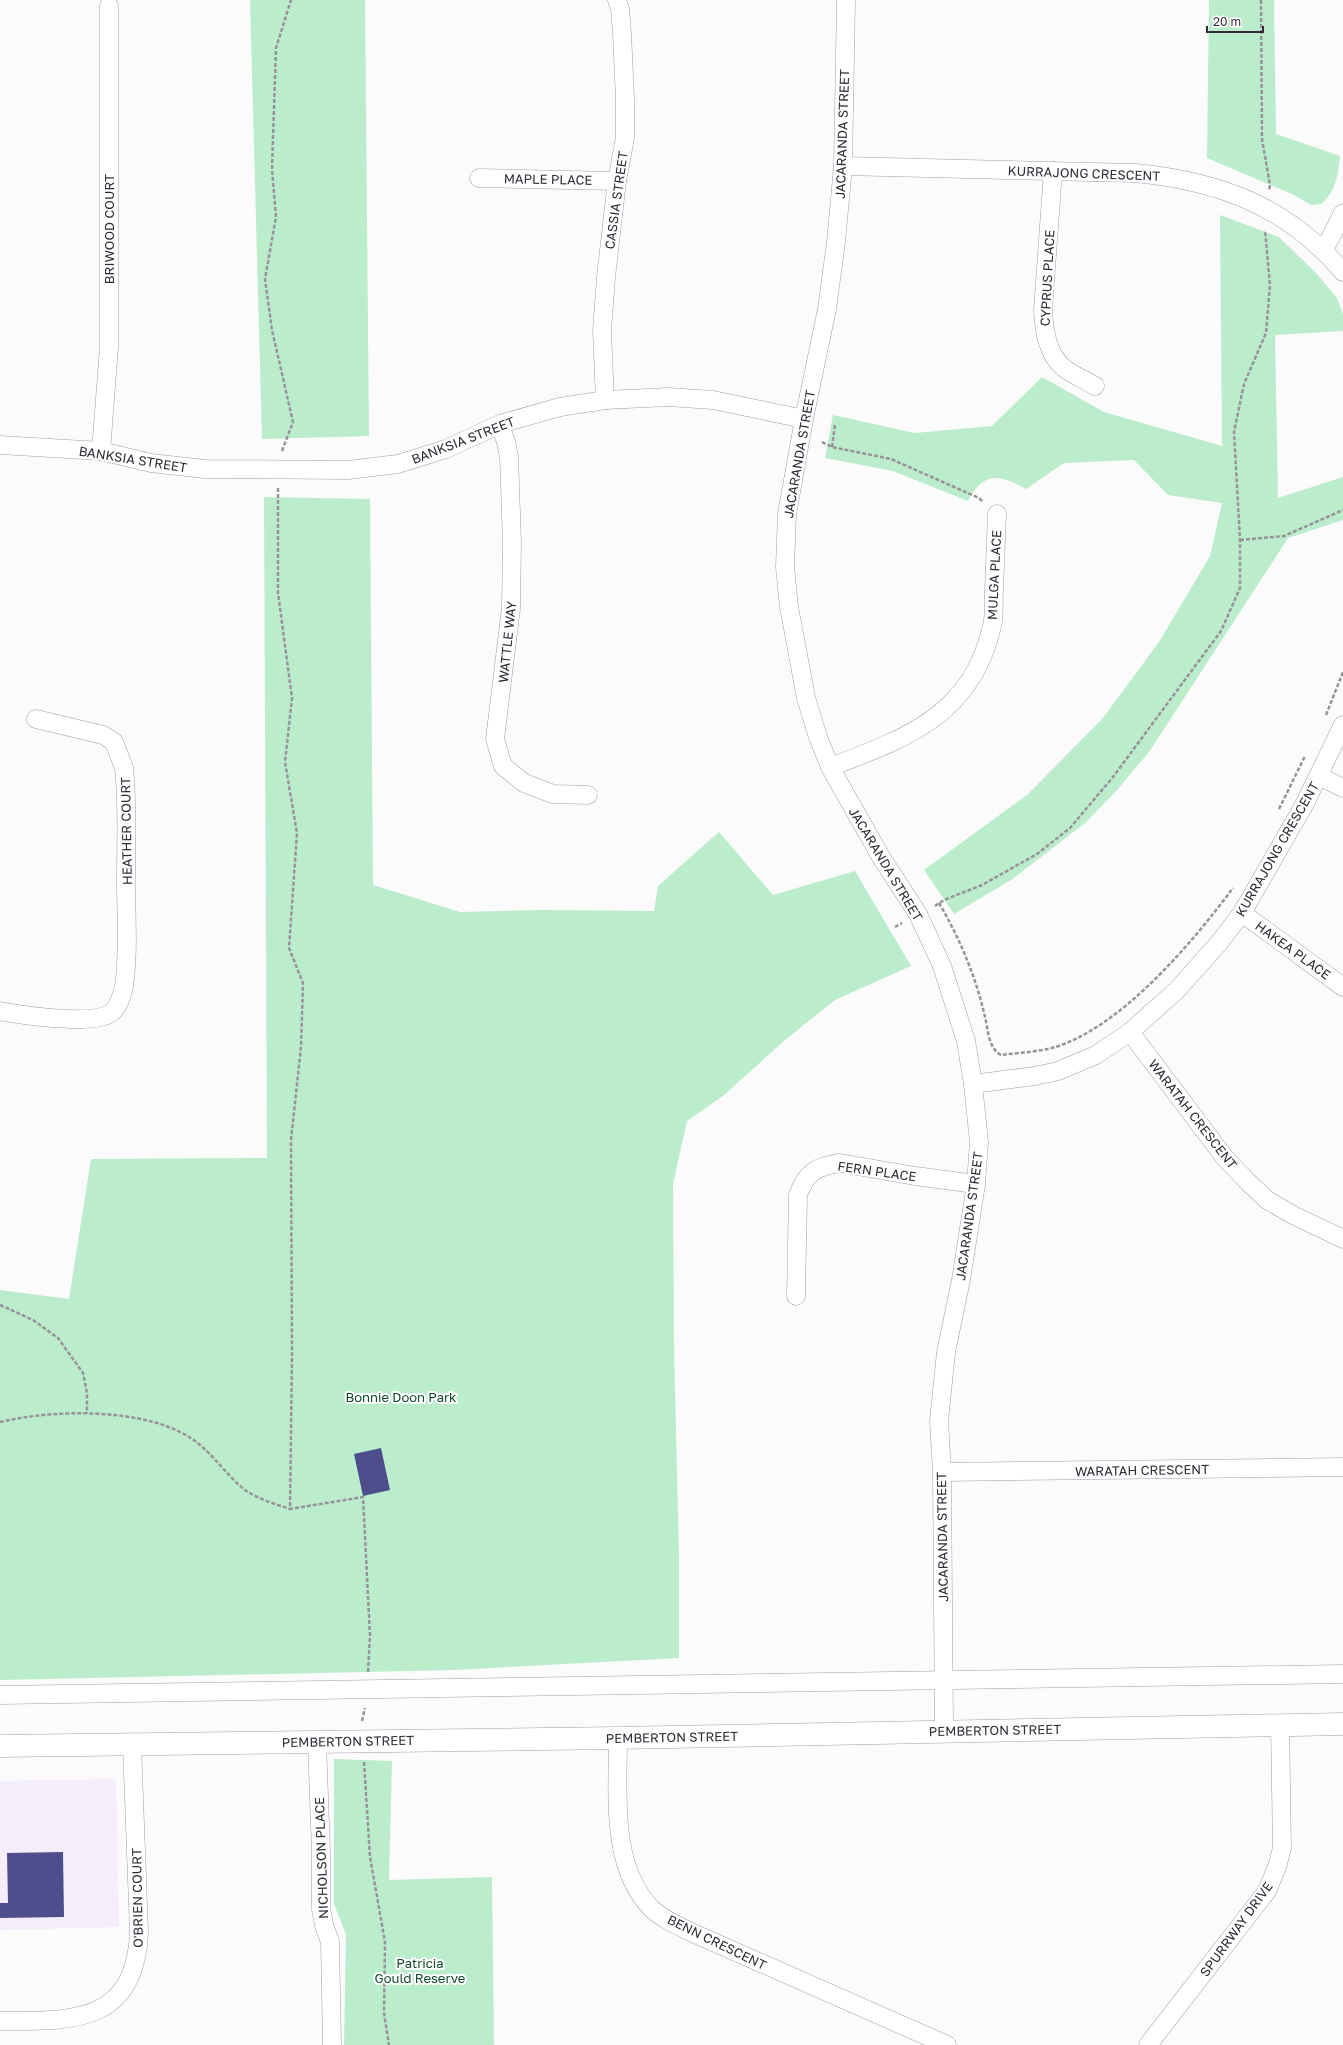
<svg xmlns="http://www.w3.org/2000/svg" width="1343" height="2045" font-family="'Golos Text',sans-serif">
	<rect width="100%" height="100%" fill="#fbfbfb"/>
	<path fill="#f5edfb" d="M 116,1779 L 119,1927 L 0,1930 L 0,1781 Z"/>
	<g fill="#bbeccb">
		<path d="M 250,0 L 365,0 L 369,436 L 262,439 Z"/>
		<path d="M 1209,0 L 1274,0 L 1276,134 L 1340,156 C 1338,174 1336,192 1321,204 L 1311,205 L 1294,195 L 1207,158 Z"/>
		<path d="M 1220,215 L 1279,237 L 1316,273 L 1337,298 L 1343,314 L 1343,331 L 1275,335 L 1278,498 L 1343,477 L 1343,520 L 1288,538 L 1149,752 L 1117,790 L 1085,823 L 1011,880 L 954,914 L 924,870 L 1027,795 L 1103,718 L 1159,642 L 1210,556 L 1222,503 L 1168,495 L 1134,460 L 1064,463 L 1026,489 C 1000,474 983,471 968,501 L 893,471 L 825,458 L 833,415 L 915,433 L 992,426 L 1042,377 L 1104,412 L 1222,446 Z"/>
		<path d="M 264,497 L 370,499 L 373,885 L 460,912 L 541,910 L 654,911 L 658,886 L 719,832 L 773,895 L 855,871 L 911,966 L 835,1000 L 785,1040 L 723,1096 L 687,1121 L 673,1184 L 674,1347 L 679,1557 L 679,1658 L 454,1670 L 0,1680 L 0,1290 L 69,1299 L 91,1159 L 267,1158 Z"/>
		<path d="M 334,1759 L 392,1761 L 389,1880 L 492,1877 L 494,2045 L 344,2045 L 346,1935 L 334,1904 Z"/>
	</g>
	<g fill="#4e4e8d">
		<path d="M 381,1448 L 390,1490 L 363,1496 L 354,1454 Z"/>
		<path d="M 63,1852 L 64,1917 L 0,1918 L 0,1903 L 8,1903 L 7,1853 Z"/>
	</g>
	<g fill="none" stroke-linecap="round" stroke-linejoin="round">
		<g stroke="#a897b3" stroke-width="19">
			<g id="street">
				<path d="M 846,0 L 843,166 L 836,242 L 827,309 L 804,419 L 787,514 L 785,567 L 789,607 L 798,655 L 806,698 L 818,737 L 830,767 L 881,857 L 918,914 L 942,966 L 966,1041 L 973,1084 L 979,1142 L 976,1184 L 961,1280 L 946,1352 L 939,1421 L 942,1472 L 944,1731"/>
				<path d="M 843,166 L 1135,173 C 1219,181 1287,206 1343,272"/>
				<path d="M 1053,171 L 1043,310 C 1044,330 1047,354 1064,368 C 1073,375 1085,380 1095,386"/>
				<path d="M 479,178 L 617,181"/>
				<path d="M 1324,250 L 1343,213"/>
				<path d="M 605,400 L 602,331 L 606,277 L 617,181 L 625,138 L 625,99 L 622,33 L 620,9 L 617,0"/>
				<path d="M 500,424 L 506,442 L 509,457 L 512,542 L 511,608 L 495,739 L 503,766 L 524,783 L 553,794 L 588,795"/>
				<path d="M 0,445 L 101,451 L 151,463 L 205,469 L 348,470 L 398,464 L 446,449 L 500,424 L 560,407 L 605,400 L 668,397 L 713,400 L 804,419"/>
				<path d="M 101,451 L 109,347 L 109,6"/>
				<path d="M 830,767 C 907,738 972,715 992,626 C 995,615 993,601 994,590 C 995,564 996,539 997,514"/>
				<path d="M 1319,776 L 1343,788"/>
				<path d="M 1242,913 L 1343,987"/>
				<path d="M 0,1011 C 22,1015 92,1026 111,1013 C 119,1007 122,995 124,986 C 129,952 126,915 126,880 C 126,843 128,805 124,768 L 114,742 L 103,735 L 36,719"/>
				<path d="M 1130,1032 L 1225,1158 L 1248,1182 L 1267,1200 L 1293,1215 L 1343,1239"/>
				<path d="M 973,1084 L 1035,1076 L 1058,1071 L 1096,1055 L 1130,1032 L 1177,990 L 1218,944 L 1242,913 L 1304,805 L 1343,725"/>
				<path d="M 796,1296 L 798,1195 C 806,1173 816,1166 840,1163 L 915,1176 L 976,1184"/>
				<path d="M 942,1472 L 1343,1467"/>
				<path d="M 0,1695 C 448,1690 895,1679 1343,1674"/>
				<path d="M 618,1738 C 618,1793 610,1866 651,1908 C 662,1919 679,1926 693,1933 L 947,2045"/>
				<path d="M 317,1742 L 321,1852 L 321,1909 L 324,1925 L 330,1942 L 332,2045"/>
				<path d="M 0,2021 C 73,2021 135,2024 139,1932 L 132,1744"/>
				<path d="M 1148,2045 L 1267,1891 L 1277,1867 L 1282,1848 L 1280,1725"/>
			</g>
		</g>
		<g stroke="#a897b3" stroke-width="23">
			<path id="secondary" d="M 0,1746 L 618,1738 L 1343,1724"/>
		</g>
		<g stroke="#979499" stroke-width="2.5" stroke-dasharray="4 2" stroke-linecap="butt">
			<path d="M 1261,0 L 1262,139 L 1270,185 L 1269,191"/>
			<path d="M 822,442 L 832,447 L 891,459 L 979,498 L 983,502"/>
			<path d="M 832,447 L 835,425"/>
			<path d="M 282,451 L 293,422 L 272,330 L 265,279 L 276,217 L 272,169 L 276,48 L 291,0"/>
			<path d="M 278,488 L 278,593 L 292,698 L 285,762 L 297,833 L 289,948 L 303,983 L 301,1047 L 291,1140 L 292,1356 L 290,1509 L 363,1497 L 370,1636 L 368,1672"/>
			<path d="M 1240,540 L 1284,536 L 1343,510"/>
			<path d="M 1326,715 L 1343,672"/>
			<path d="M 1279,809 L 1305,756"/>
			<path d="M 939,903 C 960,939 976,977 985,1017 C 988,1029 988,1048 1001,1055 C 1017,1053 1035,1052 1052,1048 C 1120,1029 1192,943 1233,888"/>
			<path d="M 935,906 L 944,900 L 982,885 L 1037,854 L 1070,828 L 1113,777 L 1221,631 L 1240,588 L 1240,540 L 1234,432 L 1244,384 L 1266,333 L 1270,285 L 1265,230"/>
			<path d="M 895,927 L 902,923"/>
			<path d="M 0,1305 L 33,1320 L 58,1338 L 83,1373 L 87,1393 L 87,1413"/>
			<path d="M 0,1422 C 54,1409 149,1407 195,1441 C 214,1455 227,1476 245,1490 C 258,1499 275,1504 290,1509"/>
			<path d="M 362,1721 L 365,1708"/>
			<path d="M 364,1762 L 370,1857 L 385,1942 L 384,2013 L 389,2045"/>
		</g>
		<use href="#street" stroke="#fff" stroke-width="18"/>
		<use href="#secondary" stroke="#fff" stroke-width="22"/>
	</g>
	<g text-anchor="middle" dominant-baseline="central" stroke-width="4" stroke-linejoin="round" paint-order="stroke">
		<g font-size="13" fill="#302a35" stroke="#fff">
			<text transform="translate(842 134) rotate(-88)">JACARANDA STREET</text>
			<text transform="translate(1084 173) rotate(2)">KURRAJONG CRESCENT</text>
			<text transform="translate(548 179) rotate(1)">MAPLE PLACE</text>
			<text transform="translate(616 200) rotate(-82)">CASSIA STREET</text>
			<text transform="translate(109 229) rotate(-90)">BRIWOOD COURT</text>
			<text transform="translate(1047 278) rotate(-87)">CYPRUS PLACE</text>
			<text transform="translate(463 440) rotate(-21)">BANKSIA STREET</text>
			<text transform="translate(799 454) rotate(-80)">JACARANDA STREET</text>
			<text transform="translate(133 459) rotate(9)">BANKSIA STREET</text>
			<text transform="translate(994 575) rotate(-87)">MULGA PLACE</text>
			<text transform="translate(507 642) rotate(-84)">WATTLE WAY</text>
			<text transform="translate(126 831) rotate(-91)">HEATHER COURT</text>
			<text transform="translate(1277 849) rotate(-60)">KURRAJONG CRESCENT</text>
			<text transform="translate(886 864) rotate(59)">JACARANDA STREET</text>
			<text transform="translate(1293 950) rotate(36)">HAKEA PLACE</text>
			<text transform="translate(1193 1114) rotate(52)">WARATAH CRESCENT</text>
			<text transform="translate(877 1171) rotate(8)">FERN PLACE</text>
			<text transform="translate(969 1216) rotate(-82)">JACARANDA STREET</text>
			<text transform="translate(1142 1470) rotate(-1)">WARATAH CRESCENT</text>
			<text transform="translate(942 1537) rotate(-91)">JACARANDA STREET</text>
			<text transform="translate(995 1730) rotate(-1)">PEMBERTON STREET</text>
			<text transform="translate(672 1737) rotate(-1)">PEMBERTON STREET</text>
			<text transform="translate(348 1741) rotate(-1)">PEMBERTON STREET</text>
			<text transform="translate(321 1858) rotate(-92)">NICHOLSON PLACE</text>
			<text transform="translate(137 1898) rotate(-91)">O'BRIEN COURT</text>
			<text transform="translate(1236 1929) rotate(-54)">SPURRWAY DRIVE</text>
			<text transform="translate(717 1942) rotate(26)">BENN CRESCENT</text>
		</g>
		<g font-size="13" fill="#0e492a" stroke="#fff">
			<text x="401" y="1397">Bonnie Doon Park</text>
			<text x="420" y="1963">Patricia<tspan x="420" dy="15">Gould Reserve</tspan></text>
		</g>
	</g>
	<path d="M1207 26v6h56v-6" fill="none" stroke="#302a35" stroke-width="2"/>
	<text x="1213" y="26" font-size="12" fill="#302a35" stroke="#ffffff" stroke-width="3" paint-order="stroke">20 m</text>
</svg>
